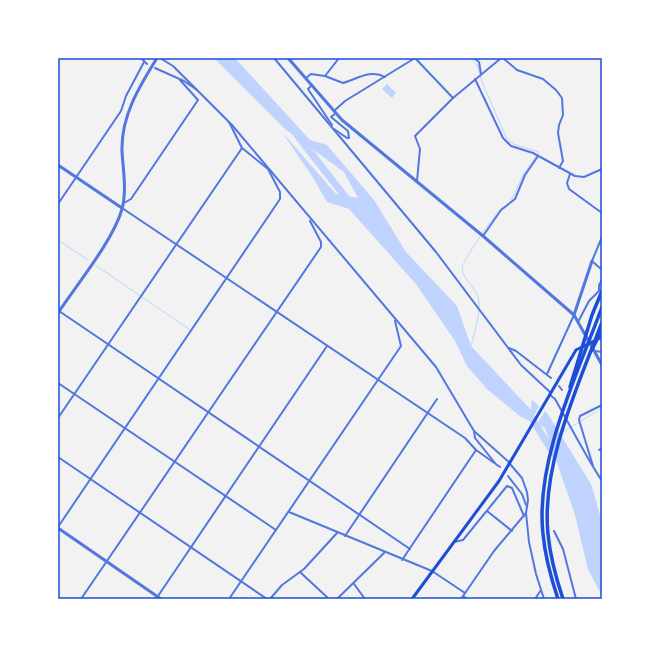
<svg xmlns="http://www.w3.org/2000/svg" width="660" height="657" font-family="'Public Sans',sans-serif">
	<rect width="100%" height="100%" fill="#f2f2f2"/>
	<g fill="#bfd3fe">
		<path d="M 214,58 L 235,58 L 310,140 L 327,145 L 374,200 L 406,252 L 457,306 L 471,346 L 531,410 L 532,400 L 547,413 L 591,484 L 602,522 L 602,596 L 588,569 L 575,515 L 545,428 L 521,417 L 487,389 L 467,366 L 455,341 L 416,284 L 349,209 L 327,202 L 312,176 L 282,132 L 336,194 L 358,198 L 344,172 L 286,130 Z"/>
		<path d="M 387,84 L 396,93 L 392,98 L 382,89 Z"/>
	</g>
	<path fill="#f2f2f2" d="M 540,405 L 546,409 L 536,426 L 529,423 Z"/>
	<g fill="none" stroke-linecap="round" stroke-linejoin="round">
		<g stroke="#bfd3fe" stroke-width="1">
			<path d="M 471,58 L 477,65 L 482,82 L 507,139 L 515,145 L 539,152 L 523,175 L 511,201"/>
			<path d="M 58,240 L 88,260"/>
			<path d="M 95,265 L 189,329"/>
			<path d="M 471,346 C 474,332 482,312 478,297 C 475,287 462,278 462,268 C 463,260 496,212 503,207"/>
			<path d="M 563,432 L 602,408"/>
		</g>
		<g stroke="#bfd3fe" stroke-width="7">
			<path d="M 297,135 L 350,203"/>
			<path d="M 531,417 L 554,454"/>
		</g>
		<g stroke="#5277de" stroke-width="2">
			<path d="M 141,58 L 147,64"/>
			<path d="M 160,58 L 173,66 L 232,125 L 436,367 L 474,431 L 475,438 L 495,463"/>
			<path d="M 274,58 L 436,252 L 521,365 L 551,393"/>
			<path d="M 415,58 L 453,98"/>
			<path d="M 474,58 L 479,62 L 481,74"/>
			<path d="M 155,68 L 184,81 L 197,90"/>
			<path d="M 325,76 L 339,58"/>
			<path d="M 306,78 L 311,74 L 325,76 L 343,83 C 357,79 371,69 385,77"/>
			<path d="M 475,79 L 503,138 L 511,146 L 533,153 L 575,176 L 584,177 L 602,169"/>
			<path d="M 312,85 L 308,89 L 332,125"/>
			<path d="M 334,111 L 345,101 L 415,58"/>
			<path d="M 334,129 L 347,138 L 349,138 L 348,131 L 331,117 L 336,113"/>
			<path d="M 570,174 L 567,183 L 569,189 L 602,213"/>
			<path d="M 417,181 L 420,149 L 415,136 L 453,98 L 500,59 L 503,58 L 517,70 L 543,79 L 556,90 L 562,98 L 563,115 L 559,125 L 558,133 L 563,161 L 559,168"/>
			<path d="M 124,203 L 131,199 L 198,100 L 180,80"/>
			<path d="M 58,204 L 121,111 L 126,96 L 144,62"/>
			<path d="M 122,208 L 465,438 L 476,450 L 500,467"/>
			<path d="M 483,236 L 501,210 L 515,199 L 525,175 L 538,156"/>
			<path d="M 602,237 L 592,261 L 602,270"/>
			<path d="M 59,311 L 410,549"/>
			<path d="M 578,322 L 589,301 L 599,291 L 599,285 L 602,280"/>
			<path d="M 509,348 L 516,351 L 551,378"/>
			<path d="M 595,351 L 602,352"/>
			<path d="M 547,374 L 574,315"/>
			<path d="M 58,383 L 276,530"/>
			<path d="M 559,386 L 562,390"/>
			<path d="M 550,395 L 555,399 C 571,427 585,455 602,481"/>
			<path d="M 58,418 L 242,148"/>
			<path d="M 474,431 L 510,463"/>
			<path d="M 599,450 L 602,448"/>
			<path d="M 58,457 L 267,599"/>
			<path d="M 510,464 L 522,478 L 527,492 L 528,500 L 526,513 L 529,542 L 536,574 L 544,599"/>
			<path d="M 593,466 L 579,420 L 580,416 L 602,405"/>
			<path d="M 508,476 L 522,494 L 526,505"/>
			<path d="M 487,511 L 512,531"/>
			<path d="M 289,512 L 432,571 L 465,593"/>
			<path d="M 58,527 L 280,199 L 280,192 L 268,169 L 242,148 L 229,122"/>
			<path d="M 554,531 L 563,549 L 576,599"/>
			<path d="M 345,536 L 437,399"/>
			<path d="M 454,542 L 463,540 L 507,486 L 512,488 L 524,516"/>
			<path d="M 402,560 L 476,450"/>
			<path d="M 300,572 L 329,599"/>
			<path d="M 354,584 L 365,599"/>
			<path d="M 463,596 L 467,599"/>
			<path d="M 81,599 L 321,247 L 321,242 L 310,221"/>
			<path d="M 156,599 L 327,346"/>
			<path d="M 229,599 L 401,346 L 395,321"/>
			<path d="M 270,599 L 282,585 L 304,569 L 337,533"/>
			<path d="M 337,599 L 385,552"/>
			<path d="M 461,599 L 494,551 L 526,513"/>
			<path d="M 535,599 L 541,590"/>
		</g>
		<g stroke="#5277de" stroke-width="3">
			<path d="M 288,58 L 342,120 L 483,236 L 574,315 L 602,365"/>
			<path d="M 58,165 L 122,208"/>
			<path d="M 58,313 C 77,284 113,241 122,209 C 127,190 123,170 122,151 C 121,116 139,87 157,58"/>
			<path d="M 574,315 L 592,261"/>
			<path d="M 58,528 L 161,599"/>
		</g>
		<g stroke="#1d4ed8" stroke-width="3">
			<path d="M 592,350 L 602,330"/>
			<path d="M 412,599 L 499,481 L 576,350 L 602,337"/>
		</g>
		<g stroke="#1d4ed8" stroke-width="3.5">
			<path d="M 570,387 L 592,315 L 602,291"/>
			<path d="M 558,599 C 551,578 545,556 543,534 C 535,461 577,375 602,307"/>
			<path d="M 563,599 C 556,578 550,556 548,534 C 541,465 578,386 602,322"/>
		</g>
	</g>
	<rect width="660" height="657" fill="none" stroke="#ffffff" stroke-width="118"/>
	<rect x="59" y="59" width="542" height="539" fill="none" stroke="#1d4ed8" stroke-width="1.5"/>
</svg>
